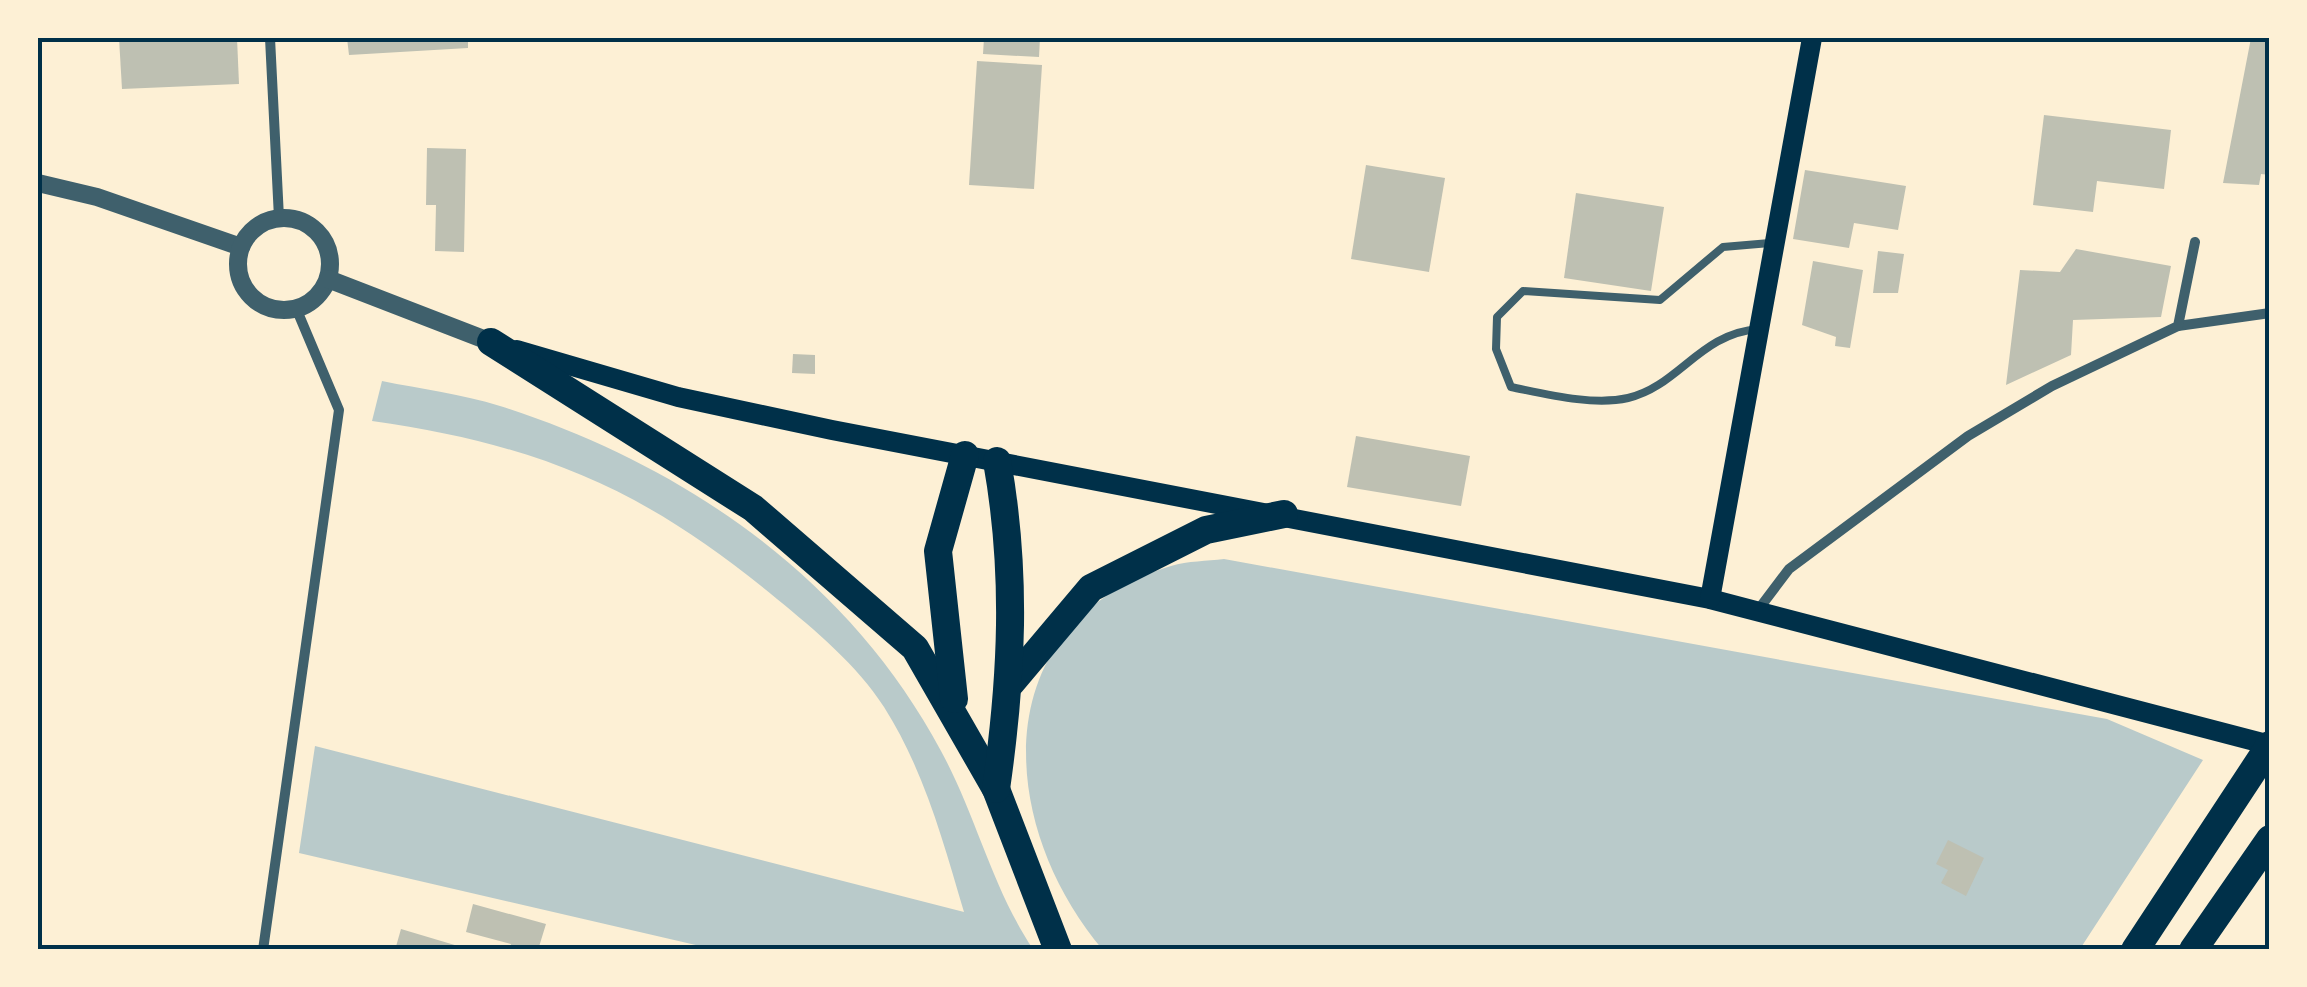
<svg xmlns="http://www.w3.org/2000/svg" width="2307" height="987" font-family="'Source Sans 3',sans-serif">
	<rect width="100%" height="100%" fill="#fdf0d5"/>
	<g fill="#b9caca">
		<path d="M 382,381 C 421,389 462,394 500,406 C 684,465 848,577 941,751 C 976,815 992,888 1033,949 L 713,949 L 299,853 L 315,746 L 964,912 C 943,841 924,770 884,707 C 857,665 815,630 777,599 C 646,490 541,445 372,421 Z"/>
		<path d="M 1224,559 L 2107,719 L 2203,760 L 2080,949 L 1103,950 C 996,824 985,622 1171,566 C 1188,561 1207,561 1224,559 Z"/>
	</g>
	<g fill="#bec0b2">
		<path d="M 119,38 L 237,38 L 239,84 L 122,89 Z"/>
		<path d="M 347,38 L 468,38 L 468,48 L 349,55 Z"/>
		<path d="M 984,38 L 1040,38 L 1039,57 L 983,54 Z"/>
		<path d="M 2251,38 L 2270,38 L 2270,175 L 2261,174 L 2259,185 L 2223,183 Z"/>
		<path d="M 977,61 L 1042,65 L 1034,189 L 969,185 Z"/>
		<path d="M 2044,115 L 2171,130 L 2164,189 L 2097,181 L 2093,212 L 2033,205 Z"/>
		<path d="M 427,148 L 466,149 L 464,252 L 435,251 L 436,205 L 426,205 Z"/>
		<path d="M 1366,165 L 1445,178 L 1429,272 L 1351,259 Z"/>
		<path d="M 1805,170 L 1906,186 L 1898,230 L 1854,223 L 1849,248 L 1793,239 Z"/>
		<path d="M 1576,193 L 1664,207 L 1651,291 L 1564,278 Z"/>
		<path d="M 2076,249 L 2171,266 L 2161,317 L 2073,320 L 2071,355 L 2006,385 L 2020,270 L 2060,272 Z"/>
		<path d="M 1878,251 L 1904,254 L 1898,293 L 1873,293 Z"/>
		<path d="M 1813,261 L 1863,270 L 1850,348 L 1835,346 L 1836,337 L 1802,325 Z"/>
		<path d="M 793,354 L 815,355 L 815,374 L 792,373 Z"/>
		<path d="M 1356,436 L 1470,456 L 1461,506 L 1347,487 Z"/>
		<path d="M 1948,840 L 1984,858 L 1966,896 L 1941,883 L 1948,870 L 1936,864 Z"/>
		<path d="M 473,904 L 546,924 L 538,950 L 509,950 L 511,944 L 466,932 Z"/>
		<path d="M 401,929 L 458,946 L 457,950 L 395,950 Z"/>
	</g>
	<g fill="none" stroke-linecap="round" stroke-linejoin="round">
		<path stroke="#3f606c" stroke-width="8" d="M 1759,329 C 1700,333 1679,386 1628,398 C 1593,406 1546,394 1511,387 L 1496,349 L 1497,317 L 1523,291 L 1660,300 L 1723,247 L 1770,243"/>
		<g stroke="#3f606c" stroke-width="10">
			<path d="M 270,38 L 279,218"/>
			<path d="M 2178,326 L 2270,313"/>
			<path d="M 1758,610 L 1789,569 L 1968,436 L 2052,386 L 2178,326 L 2195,242"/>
			<path d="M 263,950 L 339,410 L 296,308"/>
		</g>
		<g stroke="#3f606c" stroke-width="18">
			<path d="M 38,183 L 97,197 L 241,247"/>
			<circle cx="284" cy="264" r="46"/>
			<path d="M 328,279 L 491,342"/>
		</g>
		<g stroke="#003049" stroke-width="20">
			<path d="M 517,350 L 678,397 L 832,430 L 1710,599 L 2270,745"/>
			<path d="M 1710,599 L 1812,38"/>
		</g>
		<g stroke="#003049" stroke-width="28">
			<path d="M 491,342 L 753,508 L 915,648 L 996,789 L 1058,950"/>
			<path d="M 1011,683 L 1091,588 L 1206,530 L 1284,514"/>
			<path d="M 954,699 L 938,551 L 965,455"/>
			<path d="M 996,789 C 1012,677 1017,573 997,461"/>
			<path d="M 2135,950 L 2270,745"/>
			<path d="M 2193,950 L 2270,839"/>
		</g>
	</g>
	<rect width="2307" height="987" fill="none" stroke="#fdf0d5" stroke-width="80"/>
	<rect x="40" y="40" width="2227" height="907" fill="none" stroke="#003049" stroke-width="4"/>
</svg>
